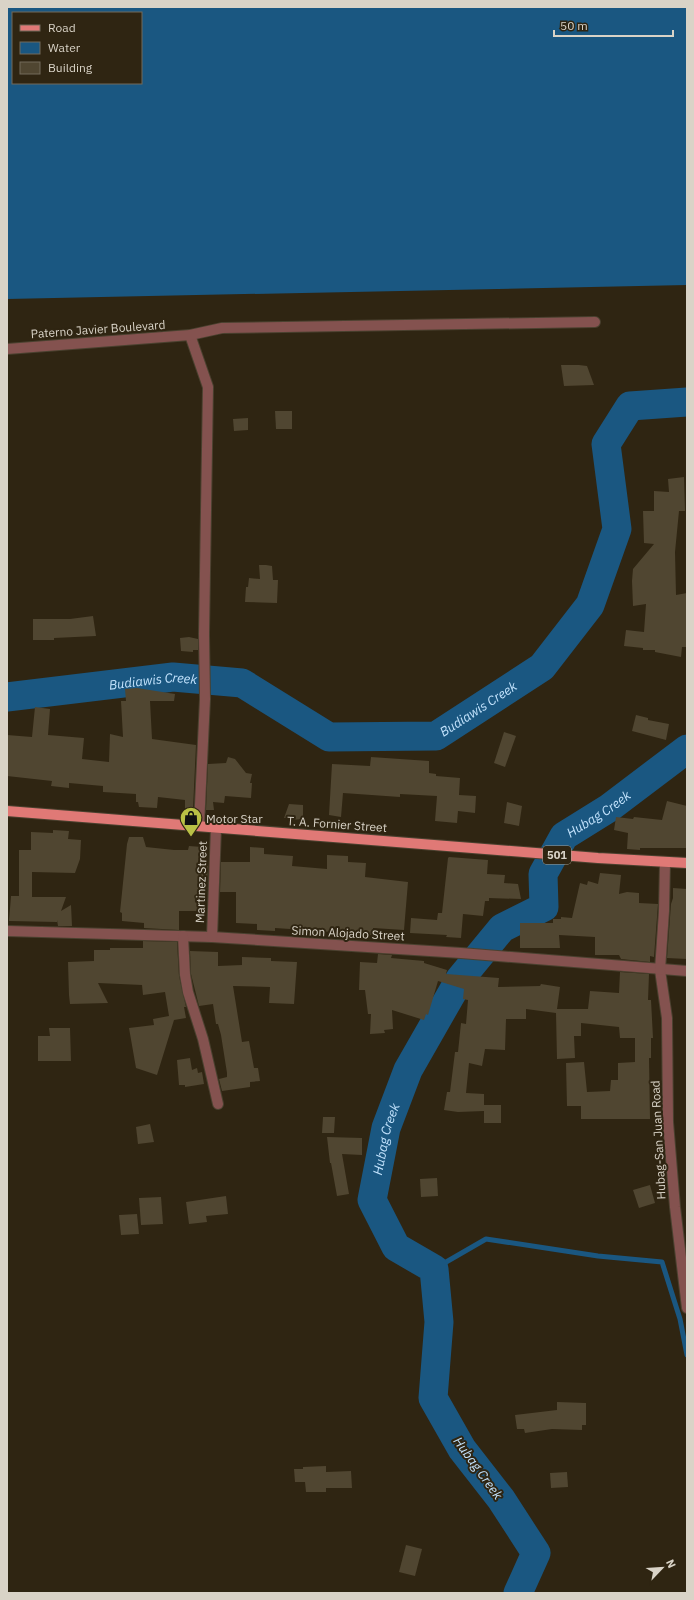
<svg xmlns="http://www.w3.org/2000/svg" width="694" height="1600" font-family="'IBM Plex Sans',sans-serif">
	<rect width="100%" height="100%" fill="#2f2512"/>
	<path fill="#1a5781" fill-rule="evenodd" d="M 7,7 L 687,7 L 687,285 L 7,299 ZM 13,13 L 141,13 L 141,83 L 13,83 Z"/>
	<g fill="none" stroke-linecap="round" stroke-linejoin="round">
		<path stroke="#1a5781" stroke-width="5" d="M 434,1269 L 486,1239 L 598,1256 L 662,1262 L 680,1319 L 687,1355"/>
		<g stroke="#1a5781" stroke-width="29">
			<path id="s1" d="M 7,697 L 173,677 L 242,683 L 329,737 L 436,736 L 542,667 L 590,605 L 617,529 L 606,444 L 630,406 L 687,402"/>
			<path id="s2" d="M 518,1593 L 536,1553 L 501,1499 L 462,1449 L 433,1398 L 439,1322 L 434,1269 L 396,1247 L 372,1200 L 386,1128 L 408,1070 L 460,979 L 502,928 L 544,907 L 543,874 L 564,836 L 609,808 L 687,749"/>
		</g>
	</g>
	<g fill="#504631">
		<path d="M 561,365 L 579,365 L 587,366 L 594,385 L 564,386 Z"/>
		<path d="M 275,411 L 292,411 L 292,429 L 276,429 Z"/>
		<path d="M 248,418 L 248,430 L 234,431 L 233,419 Z"/>
		<path d="M 684,477 L 685,511 L 679,511 L 675,552 L 676,595 L 687,593 L 687,647 L 682,647 L 681,657 L 655,652 L 655,650 L 643,650 L 643,648 L 624,646 L 626,630 L 644,632 L 646,604 L 633,606 L 632,581 L 633,569 L 654,544 L 644,543 L 643,511 L 654,511 L 654,491 L 669,492 L 668,479 Z"/>
		<path d="M 259,565 L 266,565 L 272,566 L 273,580 L 278,580 L 277,603 L 245,602 L 246,587 L 248,587 L 249,578 L 260,579 Z"/>
		<path d="M 93,616 L 96,636 L 54,638 L 54,640 L 33,640 L 33,619 L 70,619 Z"/>
		<path d="M 189,637 L 198,639 L 198,650 L 193,650 L 193,652 L 181,651 L 180,638 Z"/>
		<path d="M 137,688 L 175,694 L 174,701 L 150,701 L 152,739 L 196,745 L 193,809 L 185,808 L 185,800 L 158,797 L 157,808 L 139,807 L 138,802 L 136,802 L 136,794 L 103,792 L 103,786 L 69,783 L 69,788 L 51,786 L 52,781 L 7,776 L 7,735 L 32,737 L 35,707 L 50,709 L 48,735 L 84,738 L 82,759 L 109,762 L 110,734 L 123,737 L 121,701 L 126,701 L 125,689 Z"/>
		<path d="M 636,715 L 648,718 L 648,720 L 669,724 L 666,740 L 632,731 Z"/>
		<path d="M 504,732 L 516,736 L 505,767 L 494,763 Z"/>
		<path d="M 228,757 L 235,759 L 246,773 L 252,774 L 250,783 L 252,783 L 251,798 L 225,796 L 224,803 L 213,802 L 214,810 L 206,810 L 208,764 L 226,763 Z"/>
		<path d="M 371,757 L 429,761 L 429,773 L 436,774 L 436,776 L 460,778 L 459,795 L 476,796 L 475,813 L 458,811 L 457,823 L 435,821 L 437,796 L 400,794 L 400,797 L 343,793 L 341,817 L 329,815 L 332,764 L 370,766 Z"/>
		<path d="M 667,801 L 687,806 L 687,848 L 640,848 L 640,850 L 627,849 L 628,833 L 614,830 L 616,817 L 633,819 L 634,817 L 662,820 Z"/>
		<path d="M 507,802 L 522,806 L 519,826 L 504,823 Z"/>
		<path d="M 289,804 L 303,805 L 303,819 L 291,820 L 291,818 L 284,818 Z"/>
		<path d="M 53,830 L 69,831 L 68,839 L 81,840 L 80,859 L 75,873 L 32,872 L 32,897 L 66,897 L 61,911 L 71,905 L 72,926 L 58,926 L 57,920 L 57,922 L 9,921 L 11,896 L 19,896 L 19,850 L 31,850 L 31,832 L 53,833 Z"/>
		<path d="M 129,837 L 143,837 L 146,847 L 174,850 L 188,850 L 189,846 L 202,847 L 201,861 L 208,862 L 207,892 L 204,892 L 204,911 L 179,911 L 179,930 L 144,928 L 144,923 L 122,921 L 122,913 L 120,912 L 127,844 Z"/>
		<path d="M 250,847 L 264,848 L 264,854 L 293,856 L 292,866 L 327,869 L 327,855 L 348,856 L 348,862 L 366,863 L 365,877 L 408,882 L 404,930 L 373,928 L 373,935 L 342,935 L 342,930 L 305,934 L 305,930 L 275,928 L 275,931 L 257,930 L 257,924 L 236,923 L 236,892 L 220,892 L 221,862 L 250,862 Z"/>
		<path d="M 449,857 L 488,860 L 487,874 L 505,875 L 504,883 L 518,884 L 521,899 L 489,898 L 489,901 L 485,901 L 483,916 L 463,914 L 461,938 L 446,937 L 447,935 L 410,933 L 411,918 L 437,920 L 438,913 L 442,913 L 448,858 Z"/>
		<path d="M 600,873 L 621,875 L 619,894 L 627,892 L 639,893 L 639,903 L 658,904 L 654,957 L 650,956 L 650,962 L 621,959 L 619,955 L 595,955 L 595,937 L 559,935 L 560,948 L 520,948 L 520,923 L 553,923 L 553,919 L 561,919 L 561,917 L 572,918 L 580,883 L 587,885 L 588,881 L 598,884 Z"/>
		<path d="M 673,888 L 687,889 L 687,959 L 667,958 L 671,904 L 673,898 Z"/>
		<path d="M 143,941 L 177,942 L 179,976 L 186,1007 L 184,1007 L 186,1018 L 174,1020 L 157,1075 L 136,1068 L 129,1028 L 154,1025 L 153,1019 L 169,1016 L 165,992 L 143,995 L 142,985 L 98,983 L 108,1003 L 70,1004 L 69,995 L 68,962 L 94,961 L 94,950 L 110,950 L 110,948 L 143,948 Z"/>
		<path d="M 190,951 L 218,952 L 218,966 L 242,965 L 242,957 L 271,958 L 271,961 L 297,962 L 294,1004 L 269,1003 L 270,987 L 233,986 L 242,1042 L 249,1041 L 254,1068 L 258,1068 L 260,1081 L 250,1082 L 250,1087 L 222,1091 L 219,1079 L 227,1077 L 227,1073 L 221,1035 L 218,1024 L 216,1024 L 213,1004 L 199,1006 L 191,974 Z"/>
		<path d="M 378,954 L 392,955 L 391,958 L 424,961 L 424,963 L 447,970 L 446,974 L 499,978 L 498,987 L 540,986 L 541,984 L 560,987 L 557,1009 L 588,1009 L 590,991 L 619,993 L 620,972 L 649,974 L 648,1000 L 651,1000 L 653,1038 L 651,1038 L 651,1058 L 649,1058 L 650,1119 L 581,1119 L 581,1106 L 567,1106 L 566,1063 L 584,1062 L 587,1092 L 610,1091 L 611,1080 L 618,1080 L 618,1063 L 635,1062 L 635,1038 L 620,1038 L 619,1027 L 581,1023 L 581,1036 L 574,1036 L 575,1058 L 557,1059 L 556,1013 L 526,1009 L 526,1019 L 506,1019 L 505,1050 L 485,1049 L 482,1066 L 469,1063 L 466,1093 L 484,1094 L 484,1105 L 501,1105 L 501,1123 L 484,1123 L 484,1106 L 484,1111 L 458,1112 L 444,1110 L 447,1092 L 450,1092 L 455,1052 L 458,1052 L 461,1023 L 466,1024 L 468,1000 L 463,999 L 464,989 L 438,981 L 428,1015 L 426,1014 L 424,1020 L 392,1010 L 393,1029 L 384,1030 L 385,1033 L 370,1034 L 371,1014 L 368,1014 L 365,990 L 359,990 L 360,962 L 377,963 Z"/>
		<path d="M 49,1028 L 70,1028 L 71,1061 L 38,1061 L 38,1036 L 50,1036 Z"/>
		<path d="M 190,1058 L 192,1070 L 197,1068 L 198,1073 L 202,1072 L 204,1084 L 185,1087 L 185,1085 L 179,1085 L 177,1060 Z"/>
		<path d="M 323,1117 L 335,1117 L 334,1133 L 322,1133 Z"/>
		<path d="M 150,1124 L 154,1142 L 138,1144 L 136,1127 Z"/>
		<path d="M 327,1137 L 362,1138 L 362,1155 L 342,1154 L 349,1194 L 337,1196 L 331,1163 L 330,1163 Z"/>
		<path d="M 437,1178 L 438,1196 L 421,1197 L 420,1179 Z"/>
		<path d="M 650,1185 L 655,1203 L 639,1208 L 633,1190 Z"/>
		<path d="M 226,1196 L 228,1214 L 206,1216 L 207,1222 L 189,1224 L 186,1202 Z"/>
		<path d="M 161,1197 L 163,1224 L 141,1225 L 139,1198 Z"/>
		<path d="M 137,1214 L 139,1234 L 121,1235 L 119,1215 Z"/>
		<path d="M 557,1402 L 586,1403 L 586,1425 L 582,1425 L 582,1430 L 552,1429 L 525,1433 L 524,1429 L 517,1429 L 515,1415 L 557,1410 Z"/>
		<path d="M 326,1466 L 326,1472 L 351,1471 L 352,1488 L 326,1488 L 326,1492 L 306,1492 L 305,1482 L 295,1482 L 294,1469 L 303,1469 L 303,1467 Z"/>
		<path d="M 567,1472 L 568,1487 L 551,1488 L 550,1473 Z"/>
		<path d="M 406,1545 L 422,1549 L 415,1576 L 399,1572 Z"/>
	</g>
	<g fill="none" stroke-linecap="round" stroke-linejoin="round">
		<g stroke="#4a412f" stroke-width="12">
			<g id="minor">
				<path d="M 190,335 L 208,387 L 204,634 L 205,699 L 199,826"/>
				<path d="M 7,349 L 190,335 L 222,328 L 595,322"/>
				<path d="M 7,931 L 212,937 L 461,953 L 687,971"/>
				<path d="M 183,936 L 185,975 L 188,992 L 203,1039 L 218,1104"/>
				<path d="M 212,937 L 216,828"/>
				<path d="M 660,970 L 667,1018 L 668,1122 L 675,1207 L 687,1308"/>
			</g>
		</g>
		<g stroke="#4a412f" stroke-width="12">
			<path id="tertiary" d="M 660,970 L 664,911 L 665,862"/>
		</g>
		<g stroke="#4a412f" stroke-width="12">
			<path id="primary" d="M 7,811 L 598,858 L 687,863"/>
		</g>
		<use href="#minor" stroke="#84524f" stroke-width="10"/>
		<use href="#tertiary" stroke="#84524f" stroke-width="10"/>
		<use href="#primary" stroke="#e07976" stroke-width="10"/>
	</g>
	<defs>
		<g id="shop-pin" transform="scale(1.15)"><path d="M0 17L-7.5 6A9.5 9.5 0 1 1 7.5 6Z" fill="#b9c046" stroke="#2f2512"/><path d="M-5-2.5h2.3a2.7 3.5 0 0 1 5.4 0H5L5.5 6h-11ZM-1.5-2.5h3a1.5 2.3 0 0 0-3 0Z" fill="#111"/></g>
	</defs>
	<g fill-rule="evenodd">
		<use href="#shop-pin" x="191" y="818"/>
	</g>
	<g text-anchor="middle" dominant-baseline="central" stroke-width="4" stroke-linejoin="round" paint-order="stroke">
		<rect fill="#2f2512" stroke="#a69f91" stroke-width="1" x="543" y="846" width="28" height="18" rx="3"/>
		<g font-size="11" font-weight="bold" fill="#d9d3c7">
			<text x="557" y="855">501</text>
		</g>
		<g font-size="12" fill="#d9d3c7" stroke="#2f2512">
			<text transform="translate(98 329) rotate(-4)">Paterno Javier Boulevard</text>
			<text transform="translate(337 824) rotate(4)">T. A. Fornier Street</text>
			<text transform="translate(201 882) rotate(-88)">Martinez Street</text>
			<text transform="translate(348 933) rotate(3)">Simon Alojado Street</text>
			<text transform="translate(658 1140) rotate(-93)">Hubag-San Juan Road</text>
		</g>
		<g font-size="12" fill="#d9d3c7" stroke="#2f2512" text-anchor="start">
			<text x="206" y="818">Motor Star</text>
		</g>
		<g font-size="13" font-style="italic" fill="#c3e3fd" stroke="#2f2512">
			<text stroke="none"><textPath href="#s1" startOffset="147">Budiawis Creek</textPath></text>
			<text stroke="none"><textPath href="#s1" startOffset="496">Budiawis Creek</textPath></text>
			<text stroke="none"><textPath href="#s2" startOffset="927">Hubag Creek</textPath></text>
			<text stroke="none"><textPath href="#s2" startOffset="519">Hubag Creek</textPath></text>
			<text transform="translate(478 1468) rotate(54)">Hubag Creek</text>
		</g>
	</g>
	<rect width="694" height="1600" fill="none" stroke="#d9d3c7" stroke-width="16"/>
	<rect x="12" y="12" width="130" height="72" fill="#2f2512" stroke="#736b5a"/>
	<rect x="20" y="25" width="20" height="6" fill="#e07976" stroke="#736b5a"/>
	<text x="48" y="32" font-size="12" fill="#d9d3c7">Road</text>
	<rect x="20" y="42" width="20" height="12" fill="#1a5781" stroke="#736b5a"/>
	<text x="48" y="52" font-size="12" fill="#d9d3c7">Water</text>
	<rect x="20" y="62" width="20" height="12" fill="#504631" stroke="#736b5a"/>
	<text x="48" y="72" font-size="12" fill="#d9d3c7">Building</text>
	<g transform="translate(662 1568) rotate(65)" stroke="#2f2512" stroke-width="3" paint-order="stroke">
	<path d="M0-3L7 15L0 10L-7 15Z" fill="#d9d3c7"/>
	<text y="-6" font-size="11" font-weight="bold" text-anchor="middle" fill="#d9d3c7">N</text>
	</g>
	<path d="M554 30v6h119v-6" fill="none" stroke="#d9d3c7" stroke-width="2"/>
	<text x="560" y="30" font-size="12" fill="#d9d3c7" stroke="#2f2512" stroke-width="3" paint-order="stroke">50 m</text>
</svg>
